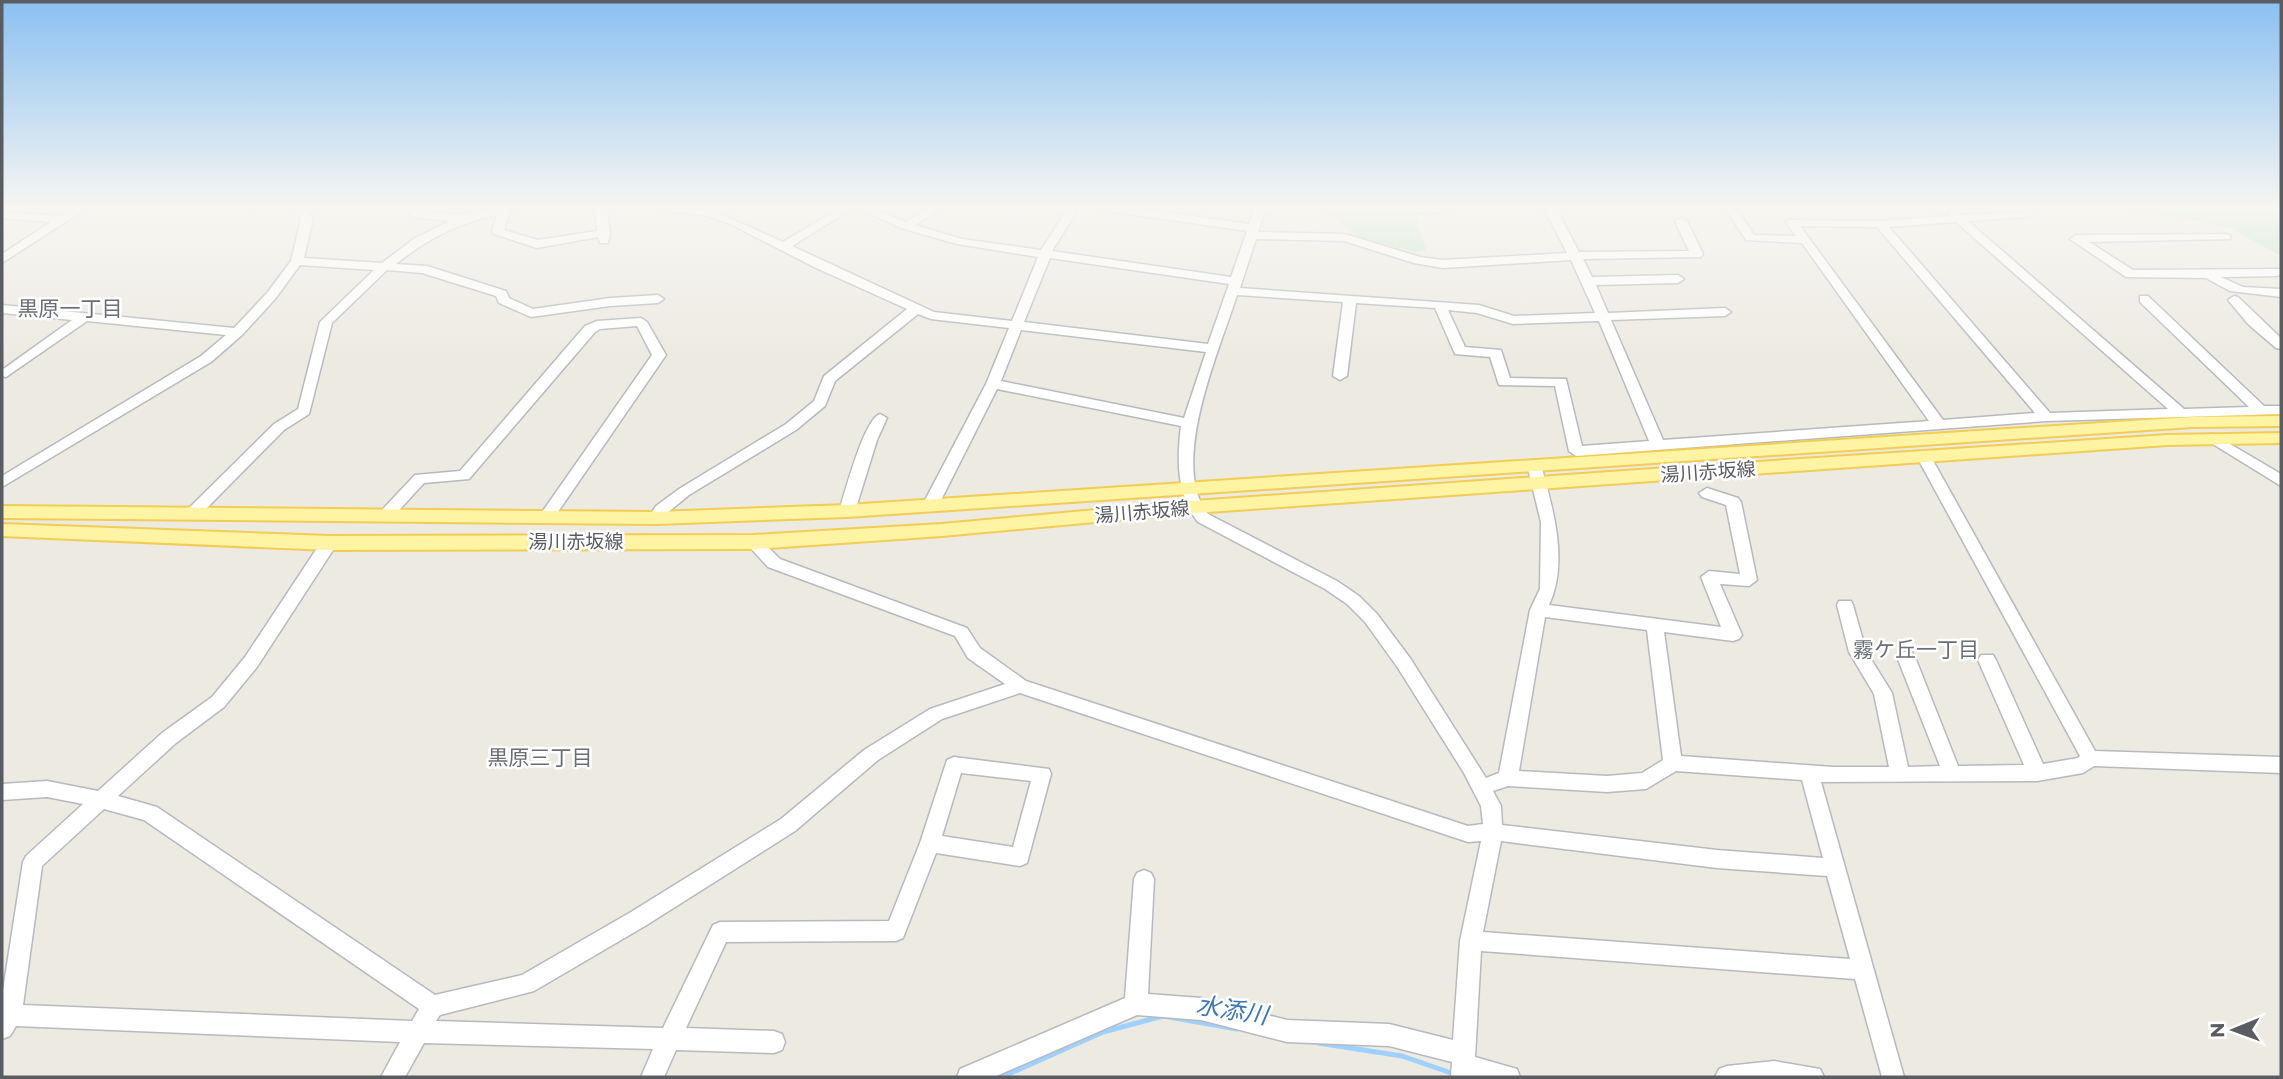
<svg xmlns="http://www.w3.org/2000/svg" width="2283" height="1079" font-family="Montserrat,'Noto Sans JP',sans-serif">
	<rect width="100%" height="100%" fill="#edeae1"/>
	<g fill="#bce5be">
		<path d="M 1325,208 L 1413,208 L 1426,250 L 1414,252 L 1357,237 Z"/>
		<path d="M 2130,208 L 2281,208 L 2281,256 L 2230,228 Z"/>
	</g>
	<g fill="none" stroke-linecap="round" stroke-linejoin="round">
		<g stroke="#9ed1ff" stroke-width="5">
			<path d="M 1318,1043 L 1402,1056 L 1463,1077"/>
			<path d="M 1002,1077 L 1103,1032 L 1163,1016 L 1237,1029"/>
		</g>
		<g stroke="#b6b9be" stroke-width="3">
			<g id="minor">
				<path d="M 74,208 L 87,208 L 2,263 L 2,254 L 51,222 L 2,218 L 2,212 L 61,216 Z"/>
				<path d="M 292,208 L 304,208 L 313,218 L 304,258 L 382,263 L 415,238 L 450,221 L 412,217 L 410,215 L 416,208 L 427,208 L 424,212 L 463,215 L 495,208 L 517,208 L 509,212 L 504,230 L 538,240 L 597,231 L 595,208 L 607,208 L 610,233 L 608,243 L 600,243 L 598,237 L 537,248 L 494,234 L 492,232 L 497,215 C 458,223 427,239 396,264 L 427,266 L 506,291 L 509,298 L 533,309 L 610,298 L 658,295 L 664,299 L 658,303 L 610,306 L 531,317 L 499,303 L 496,296 L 422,273 L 387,270 L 332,323 L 309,414 L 284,430 L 197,518 L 187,518 L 184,514 L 187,510 L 274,424 L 298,409 L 320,322 L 374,270 L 300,265 L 275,299 L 242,335 L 211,362 L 2,487 L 2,476 L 201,356 L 226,335 L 87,321 L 6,377 L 2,376 L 2,370 L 72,320 L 2,313 L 2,305 L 234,328 L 267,293 L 291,261 L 301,219 Z"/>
				<path d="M 662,208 L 714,211 L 783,242 L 840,208 L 853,208 L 792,246 L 934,312 L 1012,321 L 1038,257 L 957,244 L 901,228 L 858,208 L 873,208 L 905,222 L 929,208 L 943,208 L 915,225 L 962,239 L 1041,250 L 1068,208 L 1079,208 L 1052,251 L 1231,277 L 1247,231 L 1107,211 L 1102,208 L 1133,208 L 1249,224 L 1254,208 L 1266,208 L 1258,232 L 1345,234 L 1420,257 L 1443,260 L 1567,253 L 1544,208 L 1556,208 L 1579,252 L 1689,251 L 1675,221 L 1681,218 L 1687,221 L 1703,254 L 1701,257 L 1583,259 L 1592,277 L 1678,275 L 1684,279 L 1678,283 L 1596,285 L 1608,313 L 1725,308 L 1731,312 L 1725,316 L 1611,320 L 1663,440 L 1929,421 L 1802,243 L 1746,240 L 1725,208 L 1736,208 L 1754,235 L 1796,236 L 1786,222 L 1788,220 L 1880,221 L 1949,216 L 1949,212 L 1953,211 L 1961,215 L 2031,212 L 2031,216 L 2027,217 L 1968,221 L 2184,409 L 2249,407 L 2140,302 L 2140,296 L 2148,296 L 2264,406 L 2281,406 L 2281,414 L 2046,421 L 1576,456 L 1569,451 L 1555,386 L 1499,385 L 1490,357 L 1455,354 L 1435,308 L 1356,303 L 1347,376 L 1340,380 L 1333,376 L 1343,302 L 1237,295 C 1220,349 1168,465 1208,514 L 1337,581 L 1359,596 L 1377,614 L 1410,658 L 1486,778 L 1499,773 L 1530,610 L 1540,589 L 1541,522 L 1527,465 L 1534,460 L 1541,465 C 1553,509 1569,562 1549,605 L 1721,627 L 1701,577 L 1709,571 L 1740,574 L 1726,505 L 1702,497 L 1699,493 L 1707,488 L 1738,498 L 1741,502 L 1757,580 L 1749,586 L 1720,584 L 1742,635 L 1739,639 L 1733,641 L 1664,632 L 1681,756 L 1833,767 L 1889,767 L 1874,694 L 1849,652 L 1837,605 L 1839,601 L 1851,601 L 1853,605 L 1866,651 L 1892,693 L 1908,767 L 1940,766 L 1897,657 L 1900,652 L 1912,652 L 1915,657 L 1958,766 L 2024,765 L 1978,660 L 1981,655 L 1993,655 L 1996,660 L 2043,764 L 2078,758 L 2080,756 L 1917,457 L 1924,452 L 1931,457 L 2095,751 L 2281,757 L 2281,773 L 2094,766 L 2083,773 L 2037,781 L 1821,782 L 1904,1077 L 1882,1077 L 1855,979 L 1481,951 L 1475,1057 L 1517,1069 L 1520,1077 L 1451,1077 L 1452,1062 L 1389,1046 L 1287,1042 L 1201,1020 L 1137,1015 L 994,1077 L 957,1077 L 960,1069 L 1125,998 L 1134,879 L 1137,873 L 1144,870 L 1151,873 L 1154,879 L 1148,994 L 1201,998 L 1287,1020 L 1389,1024 L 1453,1040 L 1460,941 L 1481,841 L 1468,842 L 1020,693 L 942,719 L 878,760 L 795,831 L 645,926 L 534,991 L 440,1015 L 436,1021 L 663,1028 L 713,925 L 720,922 L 889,921 L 920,843 L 947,760 L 954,757 L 1049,769 L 1051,774 L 1027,863 L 1020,866 L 936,853 L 903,938 L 896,941 L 726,942 L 686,1028 L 774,1031 L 782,1034 L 785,1042 L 782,1050 L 774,1053 L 676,1050 L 664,1077 L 641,1077 L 653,1049 L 424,1043 L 405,1077 L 381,1077 L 400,1042 L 16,1026 L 10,1036 L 2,1039 L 2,997 L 23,862 L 26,856 L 83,804 L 47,797 L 2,800 L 2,784 L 47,781 L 98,791 L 162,733 L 212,697 L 245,657 L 323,539 L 335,539 L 337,543 L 335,547 L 257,667 L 224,707 L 176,743 L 118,796 L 157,807 L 435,995 L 522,975 L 631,912 L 781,819 L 864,750 L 930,709 L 1005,684 L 968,658 L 955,636 L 768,567 L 745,542 L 753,537 L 759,538 L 780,559 L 967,628 L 980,648 L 1026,681 L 1468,826 L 1483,824 L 1481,806 L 1464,773 L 1398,668 L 1365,622 L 1347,604 L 1325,589 L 1198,522 C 1176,495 1177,458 1181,426 L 997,389 L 938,506 L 935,510 L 925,510 L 922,506 L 986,384 L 1009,328 L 931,319 L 918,314 L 835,381 L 825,406 L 796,430 L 689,495 L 666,514 L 661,522 L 651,522 L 648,518 L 656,506 L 679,489 L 786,424 L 814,401 L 824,376 L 907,309 L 816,268 L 730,224 L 708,216 L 667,211 ZM 1956,222 L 2168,409 L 2050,413 L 1889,227 ZM 1800,226 L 1877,227 L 2035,413 L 1943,420 ZM 1256,239 L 1344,241 L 1414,263 L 1443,268 L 1571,260 L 1595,313 L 1514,316 L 1479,305 L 1240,288 ZM 1050,258 L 1229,284 L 1208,344 L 1024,322 ZM 1448,310 L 1477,313 L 1513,324 L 1599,321 L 1649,441 L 1582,446 L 1566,379 L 1510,378 L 1501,350 L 1465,347 ZM 1021,330 L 1206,352 L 1184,418 L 1001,381 ZM 1545,617 L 1647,630 L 1663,760 L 1642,773 L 1607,776 L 1519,771 ZM 1676,771 L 1802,780 L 1823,858 L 1717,850 L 1502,825 L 1501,806 L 1493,791 L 1508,786 L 1607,792 L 1646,789 ZM 961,773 L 1031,781 L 1013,847 L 942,836 ZM 104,809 L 144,820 L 419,1009 L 412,1021 L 23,1005 L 42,866 ZM 1501,841 L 1717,868 L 1827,876 L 1850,959 L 1483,932 Z"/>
				<path d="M 1416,208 L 1449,208 C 1442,214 1425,214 1416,212 Z"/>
				<path d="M 2226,234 L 2230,235 L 2230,239 L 2089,242 L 2133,270 L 2280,269 L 2280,275 L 2276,276 L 2221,277 L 2243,287 L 2281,289 L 2281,297 L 2230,291 L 2206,278 L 2126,277 L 2070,239 L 2076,235 Z"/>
				<path d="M 2234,296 L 2238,297 L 2281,338 L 2281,349 L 2276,348 L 2248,324 L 2228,300 Z"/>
				<path d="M 641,318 L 647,322 L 666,355 L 551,522 L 541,522 L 538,518 L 652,355 L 637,326 L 600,329 L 595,332 L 469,479 L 424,483 L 390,520 L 380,520 L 377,516 L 380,512 L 415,475 L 460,471 L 585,326 L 597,321 Z"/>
				<path d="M 880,414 L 887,418 L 877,440 L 855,511 L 847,516 L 842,515 L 839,511 C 845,493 864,419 880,414 Z"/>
				<path d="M 2213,434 L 2281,474 L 2281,486 L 2208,441 L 2206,438 L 2208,435 Z"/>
				<path d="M 1774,1061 L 1820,1069 L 1824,1077 L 1715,1077 L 1719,1069 L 1727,1066 Z"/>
			</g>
		</g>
		<g stroke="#f2cc54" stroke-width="4">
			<g id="major">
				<path d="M 2281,416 L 2281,426 L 2192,427 L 847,517 L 656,524 L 2,518 L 2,506 L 656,512 L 847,505 L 2192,417 Z"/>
				<path d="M 2281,433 L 2281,443 L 2167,445 L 1681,479 L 1194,513 L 942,536 L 753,549 L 329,550 L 2,536 L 2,524 L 329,536 L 753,535 L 942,524 L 1194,501 L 1681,467 L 2167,435 Z"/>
			</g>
		</g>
		<use href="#minor" fill="#fff" fill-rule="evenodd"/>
		<use href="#major" fill="#fff4a3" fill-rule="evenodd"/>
	</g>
	<linearGradient id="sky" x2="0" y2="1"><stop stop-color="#8ac0f1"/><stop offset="0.58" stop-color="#f7f6f2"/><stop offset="1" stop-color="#f7f6f2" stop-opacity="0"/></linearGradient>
	<rect width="2283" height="359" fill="url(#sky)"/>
	<g text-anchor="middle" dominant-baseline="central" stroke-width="5" stroke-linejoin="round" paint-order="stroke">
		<g font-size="19" fill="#595d62" stroke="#fff">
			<text transform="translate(1708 472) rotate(-4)">湯川赤坂線</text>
			<text transform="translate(1142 512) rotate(-5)">湯川赤坂線</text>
			<text x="576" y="541">湯川赤坂線</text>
		</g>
		<g font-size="21" fill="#6a6f74" stroke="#fff">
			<text x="70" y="308">黒原一丁目</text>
			<text x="1916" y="649">霧ケ丘一丁目</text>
			<text x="540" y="757">黒原三丁目</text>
		</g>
		<g font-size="24" font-style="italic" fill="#3e76ba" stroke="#fff">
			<text transform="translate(1232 1010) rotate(9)">水添川</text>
		</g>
	</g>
	<rect width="2283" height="1079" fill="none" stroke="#595d62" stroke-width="7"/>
	<g transform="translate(2234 1030) rotate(269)" stroke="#ffffff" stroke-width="5" paint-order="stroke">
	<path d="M0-5L12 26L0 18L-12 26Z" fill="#595d62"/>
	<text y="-10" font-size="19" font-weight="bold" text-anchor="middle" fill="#595d62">N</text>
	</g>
</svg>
